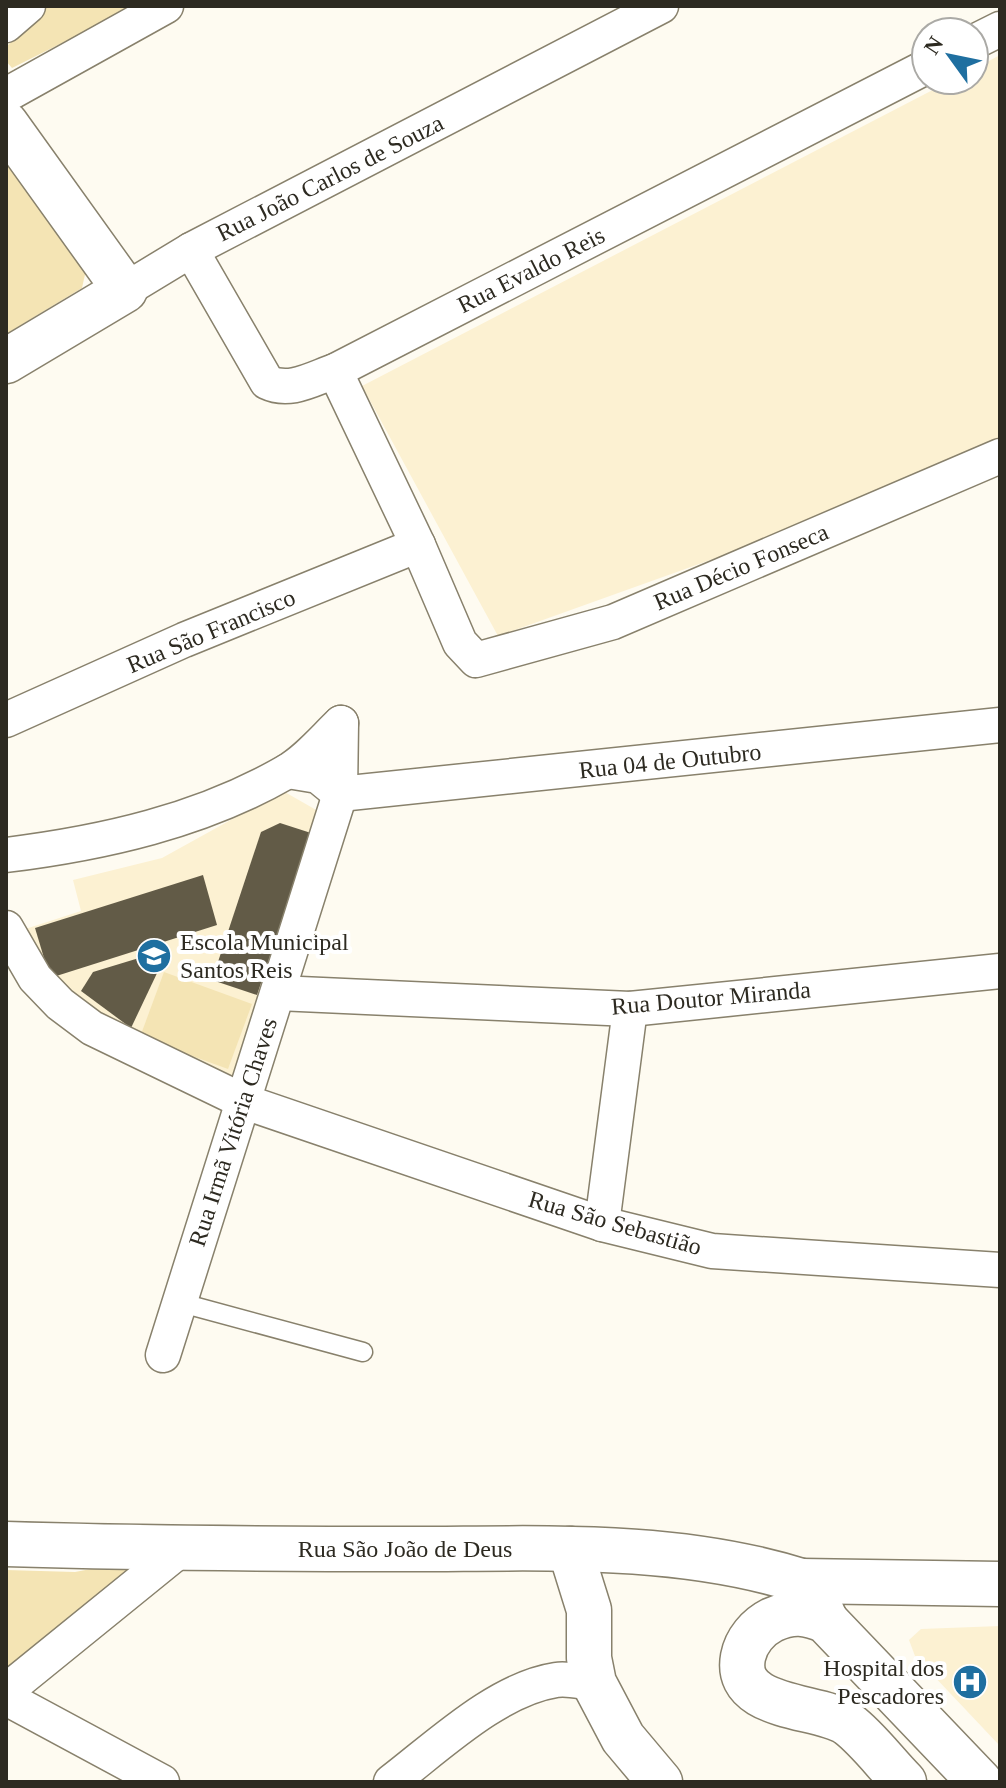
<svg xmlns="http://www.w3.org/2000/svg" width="1006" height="1788" font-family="'Times New Roman',serif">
	<rect width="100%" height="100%" fill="#fefbf1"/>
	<g fill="#fcf1d2">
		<path d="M 1000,55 L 1000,440 L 794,530 L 498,636 L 362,386 L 952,80 L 974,80 L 974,69 Z"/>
		<path d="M 283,791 L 325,815 L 236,1077 L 127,1033 L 80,1004 L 13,933 L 81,911 L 73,880 L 162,858 Z"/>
		<path d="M 1000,1626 L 1000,1746 L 915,1656 L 909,1640 L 921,1629 Z"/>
	</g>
	<g fill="#f4e4b4">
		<path d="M 48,6 L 136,6 L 12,68 L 6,61 L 6,47 Z"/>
		<path d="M 6,155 L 86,270 L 82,288 L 6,334 Z"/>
		<path d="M 164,972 L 252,1004 L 228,1069 L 140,1037 Z"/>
		<path d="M 122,1563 L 135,1577 L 6,1684 L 6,1570 L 75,1572 Z"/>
	</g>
	<g fill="#625b47">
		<path d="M 280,823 L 311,833 L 257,995 L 212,980 L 261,832 Z"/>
		<path d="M 203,875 L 217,925 L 50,978 L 35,928 Z"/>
		<path d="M 139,958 L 159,969 L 131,1028 L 81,991 L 93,972 Z"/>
	</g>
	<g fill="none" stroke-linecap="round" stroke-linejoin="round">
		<g stroke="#88816c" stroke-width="21">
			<path id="service" d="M 178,1302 L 363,1352"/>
		</g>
		<g stroke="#88816c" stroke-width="37">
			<g id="minor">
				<path d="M 6,25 L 28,6"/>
				<path d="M 974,42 L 1000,29"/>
				<path d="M 6,95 L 166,6"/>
				<path d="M 191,250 L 267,382 C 290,393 312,379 335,371 L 926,67"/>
				<path d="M 125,290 L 191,250 L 661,6"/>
				<path d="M 335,371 L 418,545 L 460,643 L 476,660 L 613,622 L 1000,456"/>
				<path d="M 6,720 L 184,640 L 418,545"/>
				<path d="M 288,771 L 318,776 L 340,794 L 1000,725"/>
				<path d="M 6,855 C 103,843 201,821 286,772 C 307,760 324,739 341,723"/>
				<path d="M 6,928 L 35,978 L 60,1004 L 92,1028 L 245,1102 L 602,1224 L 712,1251 L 1000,1270"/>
				<path d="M 278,993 L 630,1009 L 1000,971"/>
				<path d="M 602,1224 L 630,1009"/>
				<path d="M 163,1355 L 340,794 L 341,723"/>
				<path d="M 6,1691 L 181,1549"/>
				<path d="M 6,1698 L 162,1782"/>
				<path d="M 391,1782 C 437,1747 497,1689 556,1680 C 568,1678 582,1682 594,1683"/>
			</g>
		</g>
		<g stroke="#88816c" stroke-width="47">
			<g id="tertiary">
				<path d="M 6,124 L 125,290 L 6,361"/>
				<path d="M 801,1581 L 1000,1584"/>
			</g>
		</g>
		<g stroke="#88816c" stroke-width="47">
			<g id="secondary">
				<path d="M 6,1544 C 140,1548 274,1549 408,1549 C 537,1549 675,1541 801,1581 L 812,1590 L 826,1621"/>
				<path d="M 570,1549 L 589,1610 L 589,1658 L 594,1683 L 623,1738 L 660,1782"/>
				<path d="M 904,1782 C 886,1764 868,1739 848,1724 C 820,1704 733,1711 743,1657 C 746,1641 758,1627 772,1620 C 792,1611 806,1612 826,1621 L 980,1782"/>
			</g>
		</g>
		<use href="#service" stroke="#fff" stroke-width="18"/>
		<use href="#minor" stroke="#fff" stroke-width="34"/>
		<use href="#tertiary" stroke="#fff" stroke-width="44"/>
		<use href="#secondary" stroke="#fff" stroke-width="44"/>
	</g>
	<defs>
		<g id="school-disc" transform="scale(1.8)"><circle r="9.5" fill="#1f6fa0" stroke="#fff"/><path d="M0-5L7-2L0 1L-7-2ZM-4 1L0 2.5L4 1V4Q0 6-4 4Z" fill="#fff"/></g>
		<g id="hospital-disc" transform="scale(1.8)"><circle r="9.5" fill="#1f6fa0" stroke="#fff"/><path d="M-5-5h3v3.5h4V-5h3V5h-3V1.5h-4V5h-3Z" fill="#fff"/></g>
	</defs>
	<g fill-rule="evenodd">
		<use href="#school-disc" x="154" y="956"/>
		<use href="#hospital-disc" x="970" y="1682"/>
	</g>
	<g text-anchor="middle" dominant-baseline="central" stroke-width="8" stroke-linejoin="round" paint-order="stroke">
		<g font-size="24" fill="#2d2a21" stroke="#fff">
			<text transform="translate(330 178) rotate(-27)">Rua João Carlos de Souza</text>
			<text transform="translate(531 270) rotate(-27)">Rua Evaldo Reis</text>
			<text transform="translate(741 567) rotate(-23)">Rua Décio Fonseca</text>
			<text transform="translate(211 631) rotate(-23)">Rua São Francisco</text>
			<text transform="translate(670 761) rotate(-6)">Rua 04 de Outubro</text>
			<text transform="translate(711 998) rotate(-5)">Rua Doutor Miranda</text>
			<text transform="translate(233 1132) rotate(-72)">Rua Irmã Vitória Chaves</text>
			<text transform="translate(615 1223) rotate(16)">Rua São Sebastião</text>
			<text x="405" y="1549">Rua São João de Deus</text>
		</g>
		<g font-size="24" fill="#2d2a21" stroke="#fff" text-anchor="start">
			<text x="180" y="942">Escola Municipal<tspan x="180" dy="28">Santos Reis</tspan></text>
			<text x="944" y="1668" text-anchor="end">Hospital dos<tspan x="944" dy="28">Pescadores</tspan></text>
		</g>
	</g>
	<rect width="1006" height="1788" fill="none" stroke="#2d2a21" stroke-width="16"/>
	<g transform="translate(950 56) rotate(303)"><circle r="38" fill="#ffffff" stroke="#abaaa6" stroke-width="2"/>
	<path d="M0-6L14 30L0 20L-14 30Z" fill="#1f6fa0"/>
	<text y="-12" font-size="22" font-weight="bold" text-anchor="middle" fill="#2d2a21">N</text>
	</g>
</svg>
